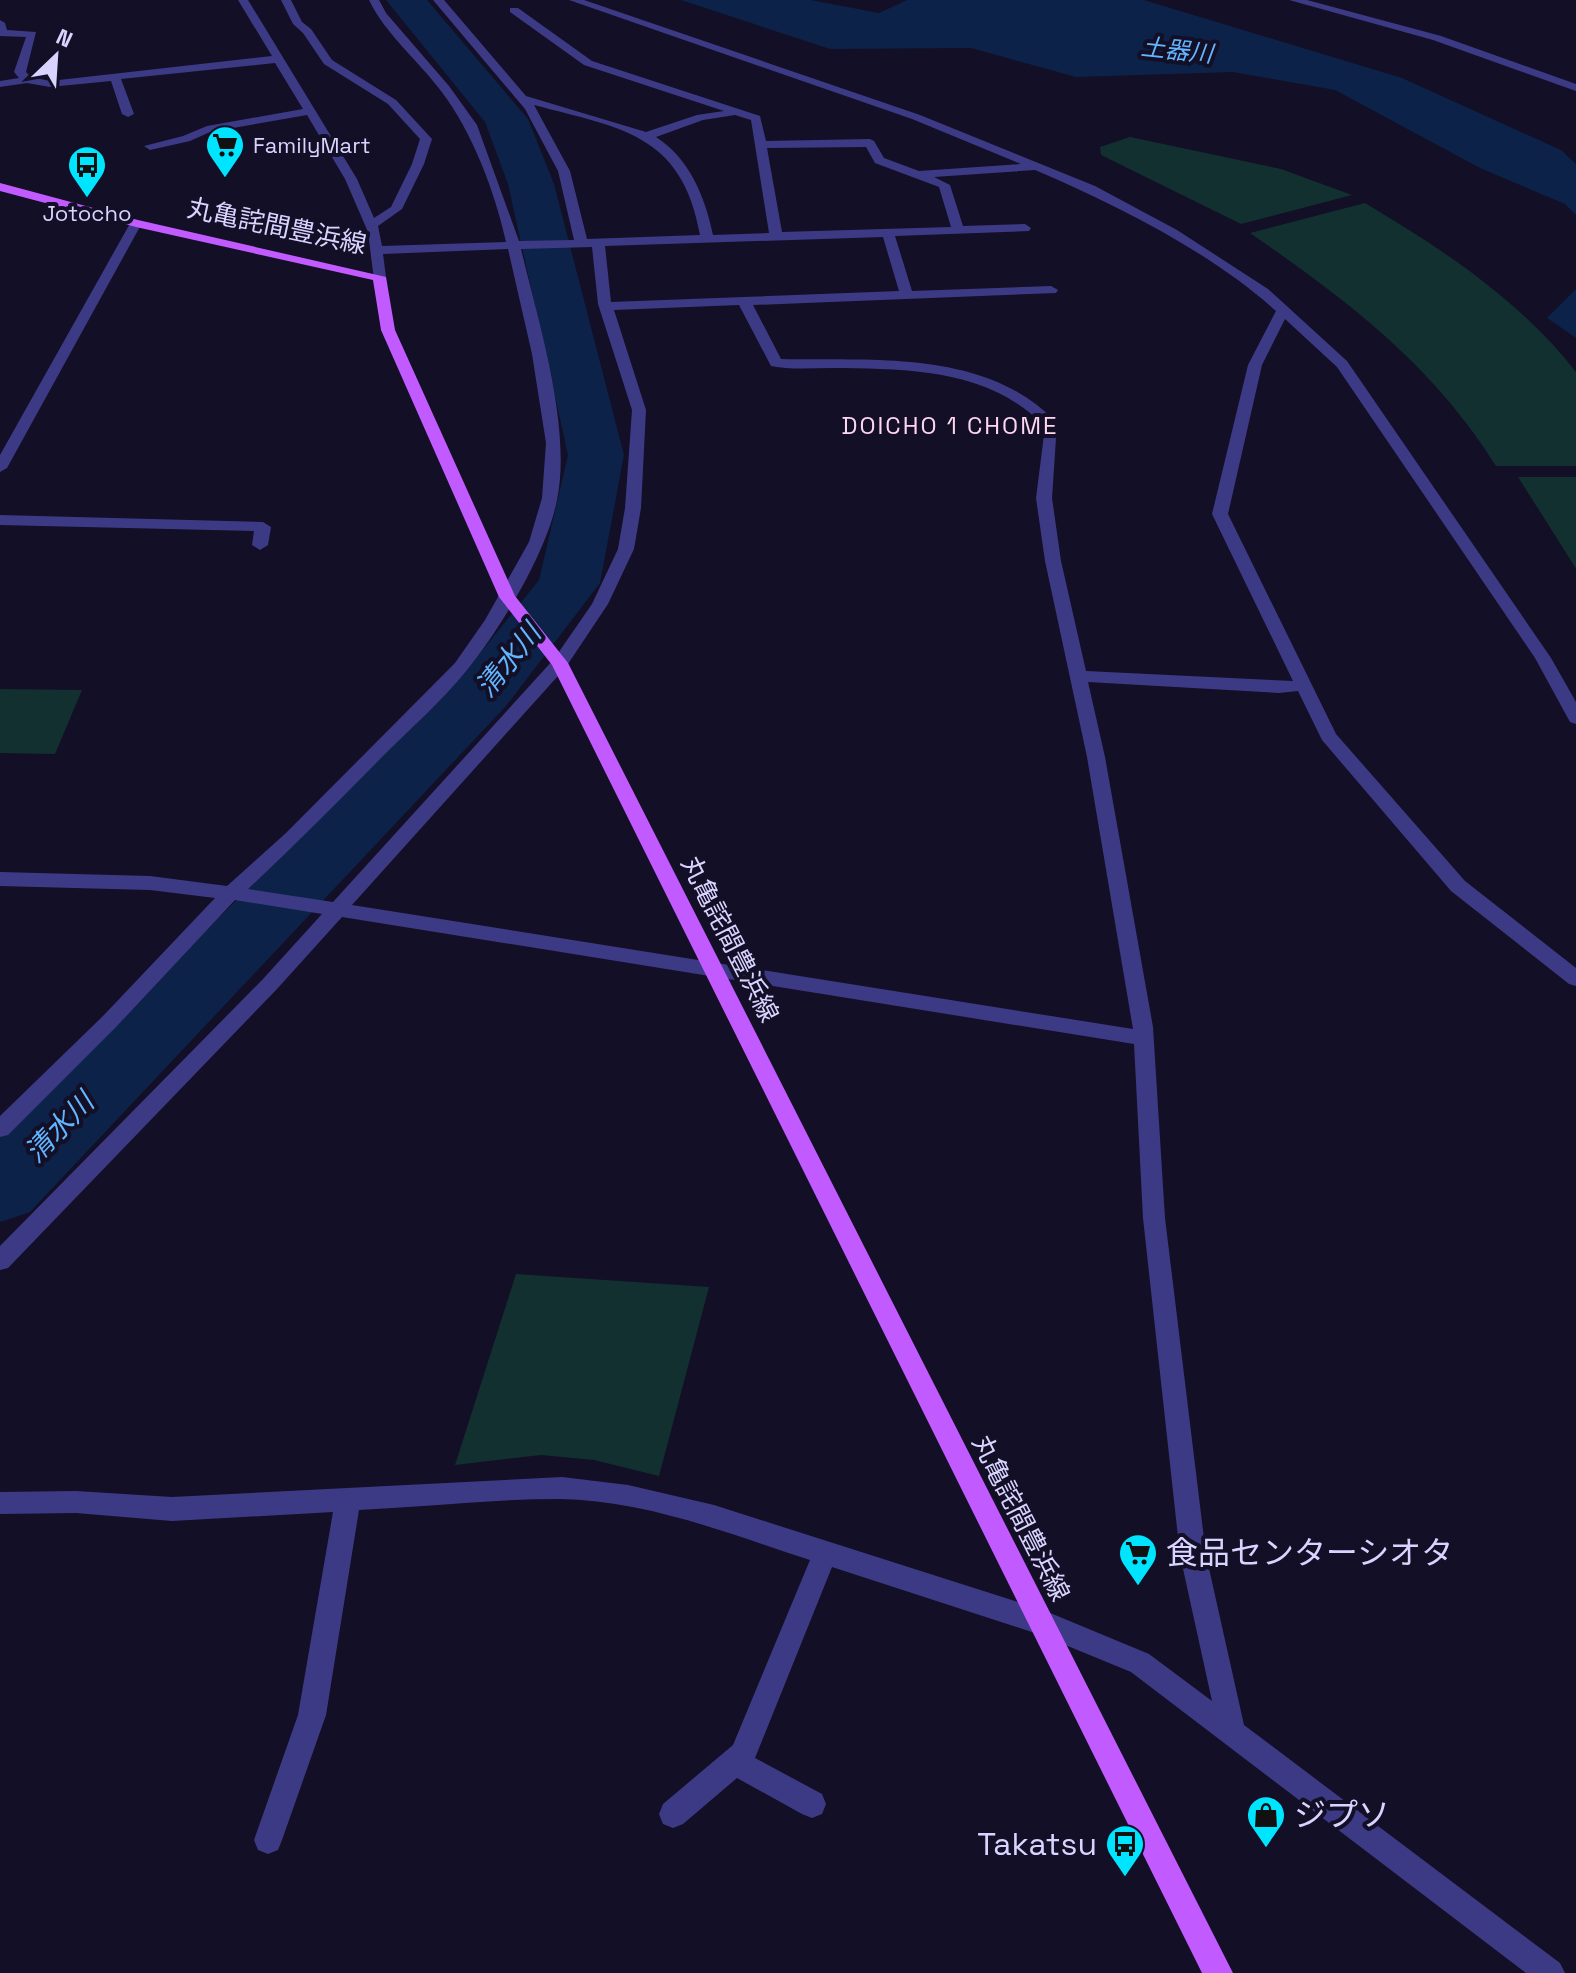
<svg xmlns="http://www.w3.org/2000/svg" width="1576" height="1973" font-family="'Space Grotesk','Noto Sans JP',sans-serif">
	<rect width="100%" height="100%" fill="#130f26"/>
	<g fill="#12302f">
		<path d="M 1130,137 L 1281,169 L 1352,195 L 1241,224 L 1101,155 L 1100,147 Z"/>
		<path d="M 1365,203 C 1442,249 1520,300 1576,372 L 1576,466 L 1496,466 C 1432,364 1348,301 1250,233 Z"/>
		<path d="M 1518,477 L 1576,477 L 1576,569 L 1575,567 Z"/>
		<path d="M 0,689 L 82,690 L 55,754 L 0,753 Z"/>
		<path d="M 516,1274 L 709,1287 L 659,1476 L 594,1460 L 541,1455 L 455,1465 Z"/>
	</g>
	<g fill="#0c2248">
		<path d="M 681,0 L 811,0 L 879,13 L 907,0 L 1144,0 L 1402,78 L 1561,150 L 1576,164 L 1576,215 L 1565,204 L 1480,168 L 1335,90 L 1233,72 L 1076,77 L 971,48 L 830,49 Z"/>
		<path d="M 1576,289 L 1576,338 L 1547,318 Z"/>
	</g>
	<g fill="none" stroke-linecap="round" stroke-linejoin="round">
		<path fill="#0c2248" fill-rule="evenodd" d="M 386,0 L 427,0 L 528,119 L 554,184 L 624,455 L 600,583 L 506,706 L 30,1212 L 0,1222 L 0,1135 L 460,678 L 539,580 L 568,455 L 508,184 L 485,122 Z"/>
		<g fill="#3d3a85" fill-rule="evenodd">
			<path d="M 238,0 L 248,0 L 357,179 L 374,218 L 391,207 L 412,164 L 420,139 L 388,104 L 324,64 L 303,33 L 293,24 L 281,0 L 291,0 L 302,22 L 311,29 L 332,60 L 396,100 L 432,139 L 424,164 L 402,209 L 378,226 L 382,246 L 506,242 C 495,192 472,131 441,91 C 418,60 386,35 369,0 L 379,0 L 386,13 L 449,86 L 477,125 L 519,241 L 574,240 L 558,171 L 525,109 L 433,0 L 444,0 L 526,96 L 646,132 L 697,115 L 724,111 L 584,65 L 510,12 L 510,8 L 518,8 L 592,61 L 760,116 L 766,141 L 870,139 L 874,141 L 884,158 L 919,171 L 1021,164 L 912,119 L 569,0 L 584,0 L 920,115 L 1095,186 L 1177,230 L 1268,289 L 1347,361 L 1551,658 L 1576,702 L 1576,724 L 1570,722 L 1535,658 L 1337,367 L 1285,319 L 1262,365 L 1228,514 L 1336,734 L 1465,881 L 1576,968 L 1576,986 L 1569,984 L 1451,891 L 1322,740 L 1298,691 L 1279,693 L 1088,682 L 1105,757 L 1153,1027 L 1165,1218 L 1206,1555 L 1244,1725 L 1560,1963 L 1565,1973 L 1526,1973 L 1131,1672 L 1041,1635 L 832,1567 L 755,1758 L 822,1794 L 826,1804 L 822,1814 L 812,1818 L 802,1814 L 737,1778 L 683,1824 L 673,1828 L 663,1824 L 659,1814 L 663,1804 L 733,1745 L 810,1560 C 730,1534 645,1500 560,1499 C 493,1499 425,1507 359,1510 L 326,1715 L 282,1840 L 278,1850 L 268,1854 L 258,1850 L 254,1840 L 298,1715 L 333,1512 L 172,1521 L 76,1513 L 0,1514 L 0,1492 L 76,1491 L 172,1497 L 562,1477 L 628,1485 L 714,1505 L 1043,1610 L 1149,1654 L 1212,1701 L 1180,1555 L 1143,1218 L 1134,1044 L 342,917 L 277,989 L 8,1268 L 0,1270 L 0,1246 L 263,979 L 322,914 L 235,900 L 117,1026 L 8,1135 L 0,1137 L 0,1116 L 103,1016 L 215,898 L 150,890 L 0,886 L 0,872 L 150,876 L 227,886 L 286,833 L 455,663 L 485,620 L 529,542 L 542,498 L 546,443 L 532,354 L 508,249 L 383,254 L 386,277 L 374,280 L 368,232 L 345,179 L 307,115 L 210,132 L 190,141 L 150,150 L 144,146 L 183,136 L 207,126 L 303,109 L 275,63 L 121,79 L 134,114 L 128,117 L 122,114 L 111,81 L 50,87 L 27,83 L 0,87 L 0,81 L 19,78 L 14,72 L 26,37 L 0,36 L 0,20 L 5,23 L 7,30 L 36,32 L 26,72 L 31,77 L 50,81 L 272,56 ZM 534,105 C 620,128 682,133 700,235 L 587,239 L 570,171 ZM 735,115 L 751,120 L 769,233 L 713,235 C 705,196 689,158 656,137 L 703,120 ZM 866,147 L 875,163 L 939,187 L 951,227 L 782,232 L 767,148 ZM 1035,170 C 1115,204 1211,252 1276,311 L 1248,365 L 1212,514 L 1293,681 L 1086,671 L 1061,561 L 1052,498 L 1057,423 C 987,349 874,361 781,359 L 753,305 L 1056,293 L 1058,290 L 1051,286 L 912,291 L 895,236 L 1029,231 L 1031,228 L 1025,224 L 963,226 L 950,185 L 934,177 ZM 883,237 L 899,291 L 611,302 L 605,246 ZM 592,247 L 598,304 L 632,410 L 625,508 L 618,549 L 592,604 L 554,659 L 333,902 L 248,889 C 294,846 338,802 382,757 C 410,729 442,701 467,670 C 501,628 547,552 557,500 C 572,427 538,321 521,249 ZM 739,305 L 771,366 C 791,370 812,368 832,368 C 907,369 989,368 1045,427 L 1036,498 L 1045,561 L 1087,757 L 1133,1029 L 352,905 L 566,667 L 608,604 L 634,549 L 641,508 L 646,410 L 614,310 Z"/>
			<path d="M 1289,0 L 1307,0 L 1441,36 L 1576,84 L 1576,91 L 1433,40 Z"/>
			<path d="M 132,220 L 142,223 L 7,468 L 0,472 L 0,455 Z"/>
			<path d="M 0,515 L 263,522 L 271,527 L 268,545 L 260,550 L 252,545 L 254,531 L 0,525 Z"/>
		</g>
		<path fill="#c25bff" fill-rule="evenodd" d="M 0,183 L 138,220 L 386,277 L 395,330 L 515,596 L 568,663 L 1233,1973 L 1202,1973 L 552,665 L 499,597 L 381,330 L 373,280 L 136,227 L 0,191 Z"/>
	</g>
	<defs>
		<g id="supermarket-pin" transform="scale(2)"><path d="M0 17L-7.5 6A9.5 9.5 0 1 1 7.5 6Z" fill="#00e5ff" stroke="#130f26"/><path d="M-6-5.5h2.5l.6 2H6L4.5 2H-2.5L-4.4-4H-6ZM-1.5 3.2a1.3 1.3 0 1 0 .1 0ZM3 3.2a1.3 1.3 0 1 0 .1 0Z" fill="#111"/></g>
		<g id="bus-pin" transform="scale(2)"><path d="M0 17L-7.5 6A9.5 9.5 0 1 1 7.5 6Z" fill="#00e5ff" stroke="#130f26"/><path d="M-5-6H5V4H4V6H2V4H-2V6H-4V4H-5ZM-3.5-4V0h7V-4ZM-3.5 1.2v1.5H-2V1.2ZM2 1.2v1.5H3.5V1.2Z" fill="#111"/></g>
		<g id="shop-pin" transform="scale(2)"><path d="M0 17L-7.5 6A9.5 9.5 0 1 1 7.5 6Z" fill="#00e5ff" stroke="#130f26"/><path d="M-5-2.5h2.3a2.7 3.5 0 0 1 5.4 0H5L5.5 6h-11ZM-1.5-2.5h3a1.5 2.3 0 0 0-3 0Z" fill="#111"/></g>
	</defs>
	<g fill-rule="evenodd">
		<use href="#supermarket-pin" x="225" y="145"/>
		<use href="#bus-pin" x="87" y="165"/>
		<use href="#supermarket-pin" x="1138" y="1553"/>
		<use href="#shop-pin" x="1266" y="1815"/>
		<use href="#bus-pin" x="1125" y="1844"/>
	</g>
	<g text-anchor="middle" dominant-baseline="central" stroke-width="8" stroke-linejoin="round" paint-order="stroke">
		<g font-size="22" fill="#d9d4ff" stroke="#130f26" text-anchor="start">
			<text x="253" y="145">FamilyMart</text>
			<text x="87" y="213" text-anchor="middle">Jotocho</text>
		</g>
		<g font-size="24" font-style="italic" fill="#62b6ff" stroke="#130f26">
			<text transform="translate(1177 50) rotate(6)">土器川</text>
		</g>
		<g font-size="24" letter-spacing="2" fill="#ffd6f0" stroke="#130f26">
			<text x="950" y="425">DOICHO 1 CHOME</text>
		</g>
		<g font-size="26" fill="#d9d4ff" stroke="#130f26">
			<text transform="translate(277 226) rotate(12)">丸亀詫間豊浜線</text>
			<text transform="translate(730 939) rotate(63)">丸亀詫間豊浜線</text>
			<text transform="translate(1021 1518) rotate(63)">丸亀詫間豊浜線</text>
		</g>
		<g font-size="28" font-style="italic" fill="#62b6ff" stroke="#130f26">
			<text transform="translate(508 660) rotate(-51)">清水川</text>
			<text transform="translate(59 1127) rotate(-46)">清水川</text>
		</g>
		<g font-size="32" fill="#d9d4ff" stroke="#130f26" text-anchor="start">
			<text x="1166" y="1553">食品センターシオタ</text>
			<text x="1294" y="1815">ジプソ</text>
			<text x="1097" y="1844" text-anchor="end">Takatsu</text>
		</g>
	</g>
	<g transform="translate(56 56) rotate(25)" stroke="#130f26" stroke-width="6" paint-order="stroke">
	<path d="M0-6L14 30L0 20L-14 30Z" fill="#d9d4ff"/>
	<text y="-12" font-size="22" font-weight="bold" text-anchor="middle" fill="#d9d4ff">N</text>
	</g>
</svg>
